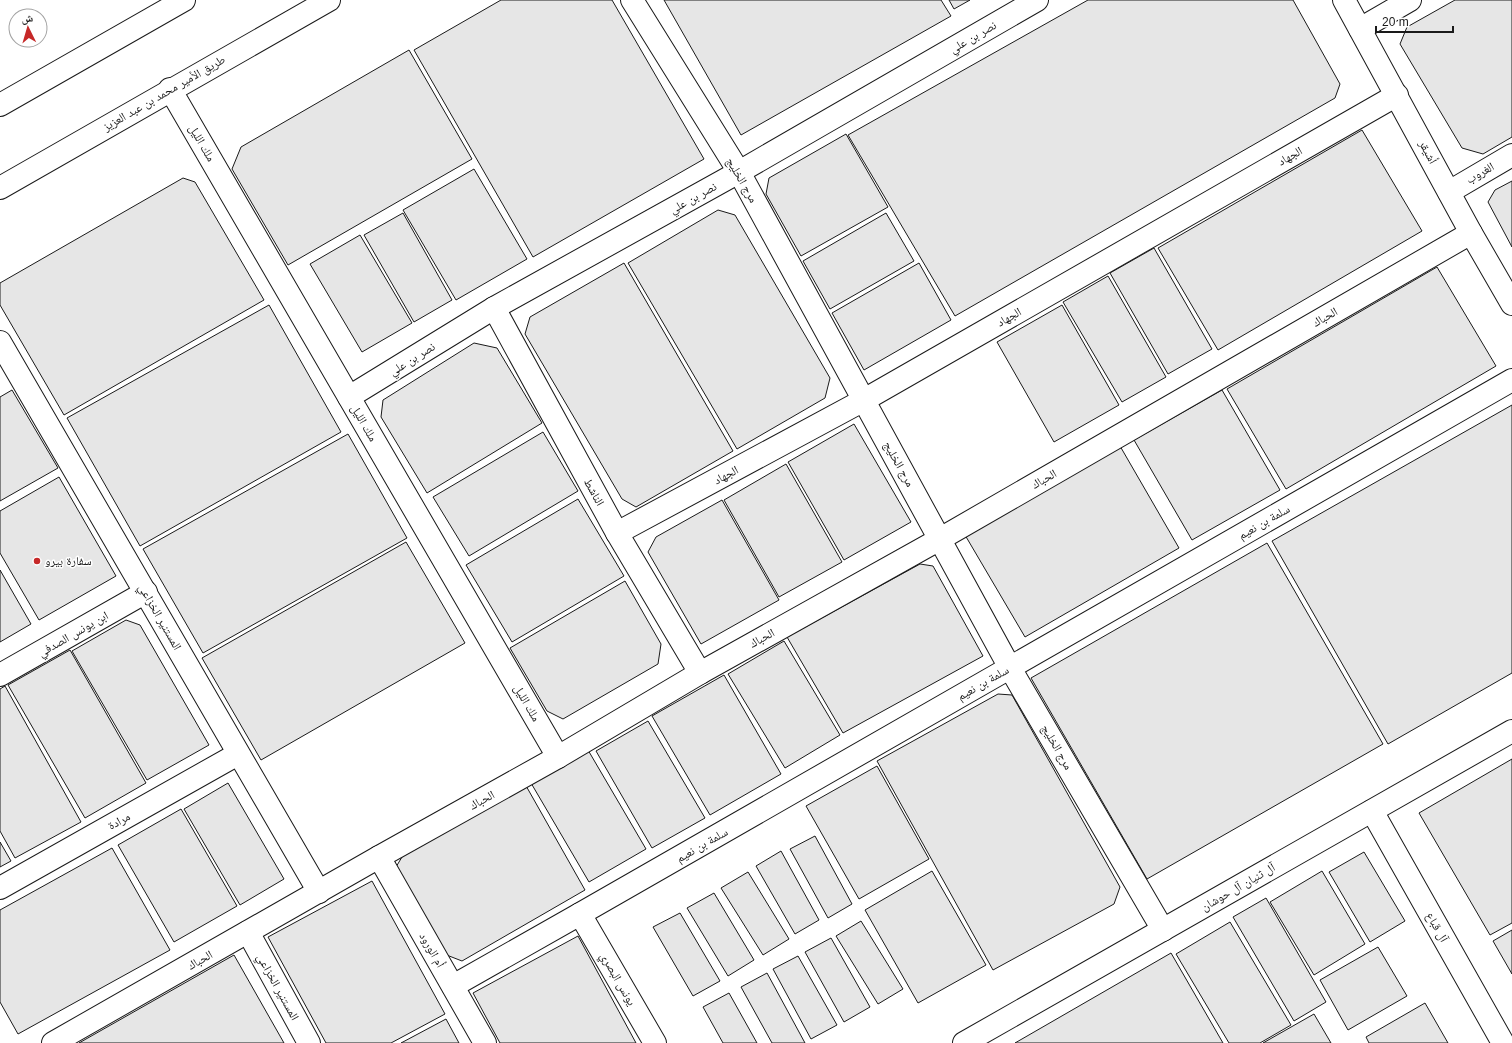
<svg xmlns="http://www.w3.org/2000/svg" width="1512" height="1043" font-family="Helvetica,'Noto Naskh Arabic',sans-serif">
	<rect width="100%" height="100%" fill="#fff"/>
	<g fill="#e6e6e6" stroke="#1a1a1a">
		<path d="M 501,0 L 612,0 L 704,159 L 533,257 L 414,50 Z"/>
		<path d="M 664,0 L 941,0 L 951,16 L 741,135 Z"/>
		<path d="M 949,0 L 970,0 L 954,9 Z"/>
		<path d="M 1088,0 L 1293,0 L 1340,84 L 1335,98 L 955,316 L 848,135 Z"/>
		<path d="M 1455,0 L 1512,0 L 1512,137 L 1483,154 L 1462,148 L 1400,44 L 1407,27 Z"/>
		<path d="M 409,50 L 472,159 L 288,265 L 232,169 L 241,147 Z"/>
		<path d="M 1362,130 L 1422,231 L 1218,350 L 1158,248 Z"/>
		<path d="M 846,134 L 888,207 L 801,256 L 766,194 L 769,178 Z"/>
		<path d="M 474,169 L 527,259 L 456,300 L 403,210 Z"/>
		<path d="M 183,178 L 195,182 L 264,300 L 64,415 L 0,305 L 0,283 Z"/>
		<path d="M 1512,181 L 1512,247 L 1488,202 L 1495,190 Z"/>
		<path d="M 718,210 L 735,215 L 830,378 L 825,398 L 737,449 L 628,263 Z"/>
		<path d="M 403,213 L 452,300 L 414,322 L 364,235 Z"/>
		<path d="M 886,213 L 914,261 L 830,309 L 803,261 Z"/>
		<path d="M 360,235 L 412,323 L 362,352 L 310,264 Z"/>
		<path d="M 1154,248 L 1212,349 L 1168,374 L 1110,273 Z"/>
		<path d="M 624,263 L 733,451 L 636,507 L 622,499 L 525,334 L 530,317 Z"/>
		<path d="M 919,263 L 951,320 L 864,370 L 832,313 Z"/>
		<path d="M 1437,267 L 1496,366 L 1286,489 L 1227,389 Z"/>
		<path d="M 1108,276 L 1166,377 L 1122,402 L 1063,302 Z"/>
		<path d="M 269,305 L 341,432 L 140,546 L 67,418 Z"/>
		<path d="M 1062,305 L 1119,405 L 1054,442 L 997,342 Z"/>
		<path d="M 474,343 L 497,348 L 542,423 L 427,493 L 381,417 L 383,400 Z"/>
		<path d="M 12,390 L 58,468 L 0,501 L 0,397 Z"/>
		<path d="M 1222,390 L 1280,490 L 1192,540 L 1134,440 Z"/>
		<path d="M 1512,405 L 1512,673 L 1388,744 L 1272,541 Z"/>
		<path d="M 854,424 L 911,522 L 844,560 L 788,462 Z"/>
		<path d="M 543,432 L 578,491 L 469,556 L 433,497 Z"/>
		<path d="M 348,434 L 407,538 L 203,653 L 143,549 Z"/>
		<path d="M 1120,446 L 1179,548 L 1025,637 L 965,535 Z"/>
		<path d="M 786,464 L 842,562 L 779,597 L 724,500 Z"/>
		<path d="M 59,477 L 116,576 L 39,620 L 0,553 L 0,511 Z"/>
		<path d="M 578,499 L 624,576 L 512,642 L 466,565 Z"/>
		<path d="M 722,500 L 779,600 L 701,644 L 648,552 L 656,537 Z"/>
		<path d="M 406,542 L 465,643 L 261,760 L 202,658 Z"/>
		<path d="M 1267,543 L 1383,744 L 1147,879 L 1031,678 Z"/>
		<path d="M 920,564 L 933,566 L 983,656 L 843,733 L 787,637 Z"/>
		<path d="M 0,570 L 31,624 L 0,642 Z"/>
		<path d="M 625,581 L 661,644 L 658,664 L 563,719 L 547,711 L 510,648 Z"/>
		<path d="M 126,620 L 140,625 L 209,745 L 147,780 L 72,651 Z"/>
		<path d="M 784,641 L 840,735 L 785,768 L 728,674 Z"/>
		<path d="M 70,650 L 146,783 L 85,818 L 8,685 Z"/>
		<path d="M 724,675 L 781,774 L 710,815 L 652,716 Z"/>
		<path d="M 5,686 L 81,822 L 15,858 L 0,831 L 0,689 Z"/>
		<path d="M 998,694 L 1012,695 L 1120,887 L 1114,904 L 993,970 L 877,761 Z"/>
		<path d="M 648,721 L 705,818 L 652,848 L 596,751 Z"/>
		<path d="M 588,750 L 646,849 L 589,882 L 531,783 Z"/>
		<path d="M 1512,759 L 1512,923 L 1490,935 L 1419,813 Z"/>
		<path d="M 877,766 L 929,859 L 859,899 L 806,806 Z"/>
		<path d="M 228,783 L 284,879 L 240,905 L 184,809 Z"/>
		<path d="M 525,784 L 585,890 L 462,961 L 444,954 L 396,867 L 405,852 Z"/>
		<path d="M 181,809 L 237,906 L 174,942 L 118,845 Z"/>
		<path d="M 815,836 L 852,904 L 828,918 L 790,849 Z"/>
		<path d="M 0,842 L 11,861 L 0,867 Z"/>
		<path d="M 112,848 L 170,950 L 18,1034 L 0,1002 L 0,910 Z"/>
		<path d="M 781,851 L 819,920 L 795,934 L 756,866 Z"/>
		<path d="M 1364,852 L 1405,921 L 1370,942 L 1329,872 Z"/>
		<path d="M 932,871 L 986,965 L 918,1003 L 865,910 Z"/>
		<path d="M 1322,871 L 1365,944 L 1314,975 L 1270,902 Z"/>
		<path d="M 748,872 L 789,939 L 763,955 L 721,888 Z"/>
		<path d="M 372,881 L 445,1014 L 391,1043 L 326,1043 L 268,937 Z"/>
		<path d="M 714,893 L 754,960 L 728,976 L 687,908 Z"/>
		<path d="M 1266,898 L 1326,1002 L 1294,1021 L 1233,917 Z"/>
		<path d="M 680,913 L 720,981 L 693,996 L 653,927 Z"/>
		<path d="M 861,921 L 903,989 L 878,1004 L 836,936 Z"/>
		<path d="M 1230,922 L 1291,1025 L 1260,1043 L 1229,1043 L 1176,954 Z"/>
		<path d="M 1512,930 L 1512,974 L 1493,941 Z"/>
		<path d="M 578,936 L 636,1043 L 500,1043 L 473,993 Z"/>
		<path d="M 831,938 L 870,1007 L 844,1022 L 805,952 Z"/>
		<path d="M 1378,947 L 1407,996 L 1348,1030 L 1320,980 Z"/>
		<path d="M 1171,953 L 1223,1043 L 1015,1043 Z"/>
		<path d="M 234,955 L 284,1043 L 79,1043 Z"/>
		<path d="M 798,956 L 837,1025 L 811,1039 L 773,969 Z"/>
		<path d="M 767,973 L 805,1043 L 772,1043 L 741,987 Z"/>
		<path d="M 729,993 L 757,1043 L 723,1043 L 703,1007 Z"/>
		<path d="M 1425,1003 L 1448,1043 L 1369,1043 L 1366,1037 Z"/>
		<path d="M 1314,1014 L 1331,1043 L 1263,1043 Z"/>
		<path d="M 446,1019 L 459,1043 L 401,1043 Z"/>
	</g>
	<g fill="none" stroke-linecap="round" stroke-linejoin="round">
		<g stroke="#1a1a1a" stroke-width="24">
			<g id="minor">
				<path d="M 632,0 L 739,172 L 1010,668 L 1163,930"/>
				<path d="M 1344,0 L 1471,233 L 1512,304"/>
				<path d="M 1360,29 L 1410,0"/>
				<path d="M 170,89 L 558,757"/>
				<path d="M 1449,192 L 1512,155"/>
				<path d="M 494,308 L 617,533 L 700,673"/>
				<path d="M 0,342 L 319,892"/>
				<path d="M 349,397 L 494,308 L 739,172 L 1037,0"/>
				<path d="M 617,533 L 864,400 L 1397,95"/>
				<path d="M 0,675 L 146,592"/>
				<path d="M 1372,811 L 1503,1043"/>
				<path d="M 379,857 L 485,1043"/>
				<path d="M 0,888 L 238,754"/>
				<path d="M 580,914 L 655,1043"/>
				<path d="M 248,932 L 309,1043"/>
				<path d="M 453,986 L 580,914 L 1512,380"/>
				<path d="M 53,1043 L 379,857 L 558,757 L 700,673 L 940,539 L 1471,233"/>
				<path d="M 964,1043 L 1512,731"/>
			</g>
		</g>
		<g stroke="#1a1a1a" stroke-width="24">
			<g id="major">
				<path d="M 0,105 L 184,0"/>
				<path d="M 0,188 L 329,0"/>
			</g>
		</g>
		<use href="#minor" stroke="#fff" stroke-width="22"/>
		<use href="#major" stroke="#fff" stroke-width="22"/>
	</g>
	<circle fill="#c62828" stroke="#fff" stroke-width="1.5" cx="37" cy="561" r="4"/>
	<g text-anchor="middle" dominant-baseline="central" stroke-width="3" stroke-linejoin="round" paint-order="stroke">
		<g font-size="12" fill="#1a1a1a" stroke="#fff">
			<text transform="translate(973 37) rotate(-30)">نصر بن علي</text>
			<text transform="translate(164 93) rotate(-30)">طريق الأمير محمد بن عبد العزيز</text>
			<text transform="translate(202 143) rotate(60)">ملك الليل</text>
			<text transform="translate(1428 152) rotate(62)">أشيقر</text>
			<text transform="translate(1290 156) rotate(-30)">الجهاد</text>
			<text transform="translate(1480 173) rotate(-30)">الغروب</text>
			<text transform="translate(742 180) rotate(60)">مرج الخليج</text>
			<text transform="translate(693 198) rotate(-29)">نصر بن علي</text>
			<text transform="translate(1009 317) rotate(-30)">الجهاد</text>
			<text transform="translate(1325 317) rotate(-30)">الحباك</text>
			<text transform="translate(412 359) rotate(-32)">نصر بن علي</text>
			<text transform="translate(364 423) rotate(60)">ملك الليل</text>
			<text transform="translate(899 464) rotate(61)">مرج الخليج</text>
			<text transform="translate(726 475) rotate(-28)">الجهاد</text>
			<text transform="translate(1044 479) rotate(-30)">الحباك</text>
			<text transform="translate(594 492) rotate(61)">الناشط</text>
			<text transform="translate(1264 522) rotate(-30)">سلمة بن نعيم</text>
			<text transform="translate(160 617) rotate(60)">المستنير الخزاعي</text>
			<text transform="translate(73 634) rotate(-30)">ابن يونس الصدفي</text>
			<text transform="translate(762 638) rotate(-29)">الحباك</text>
			<text transform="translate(983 683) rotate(-30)">سلمة بن نعيم</text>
			<text transform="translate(527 703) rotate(60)">ملك الليل</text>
			<text transform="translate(1057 747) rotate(60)">مرج الخليج</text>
			<text transform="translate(482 800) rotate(-29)">الحباك</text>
			<text transform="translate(119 821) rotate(-29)">مرادة</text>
			<text transform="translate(702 845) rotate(-30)">سلمة بن نعيم</text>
			<text transform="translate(1238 887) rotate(-30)">آل ثنيان آل حوشان</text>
			<text transform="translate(1437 927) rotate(61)">آل قباع</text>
			<text transform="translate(432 950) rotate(60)">أم الورود</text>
			<text transform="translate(200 960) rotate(-30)">الحباك</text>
			<text transform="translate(618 979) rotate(60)">يونس البصري</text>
			<text transform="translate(278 987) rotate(61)">المستنير الخزاعي</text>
		</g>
		<g font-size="12" fill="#1a1a1a" stroke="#fff" text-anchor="start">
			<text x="45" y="561">سفارة بيرو</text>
		</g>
	</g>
	<g transform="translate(28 28) rotate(355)"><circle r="19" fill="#ffffff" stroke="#a3a3a3"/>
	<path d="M0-3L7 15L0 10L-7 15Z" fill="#c62828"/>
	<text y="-6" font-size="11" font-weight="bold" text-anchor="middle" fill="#1a1a1a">ش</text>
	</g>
	<path d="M1376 26v6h77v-6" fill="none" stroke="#1a1a1a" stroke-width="2"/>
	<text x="1382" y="26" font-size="12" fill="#1a1a1a" stroke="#ffffff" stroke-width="3" paint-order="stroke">20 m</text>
</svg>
